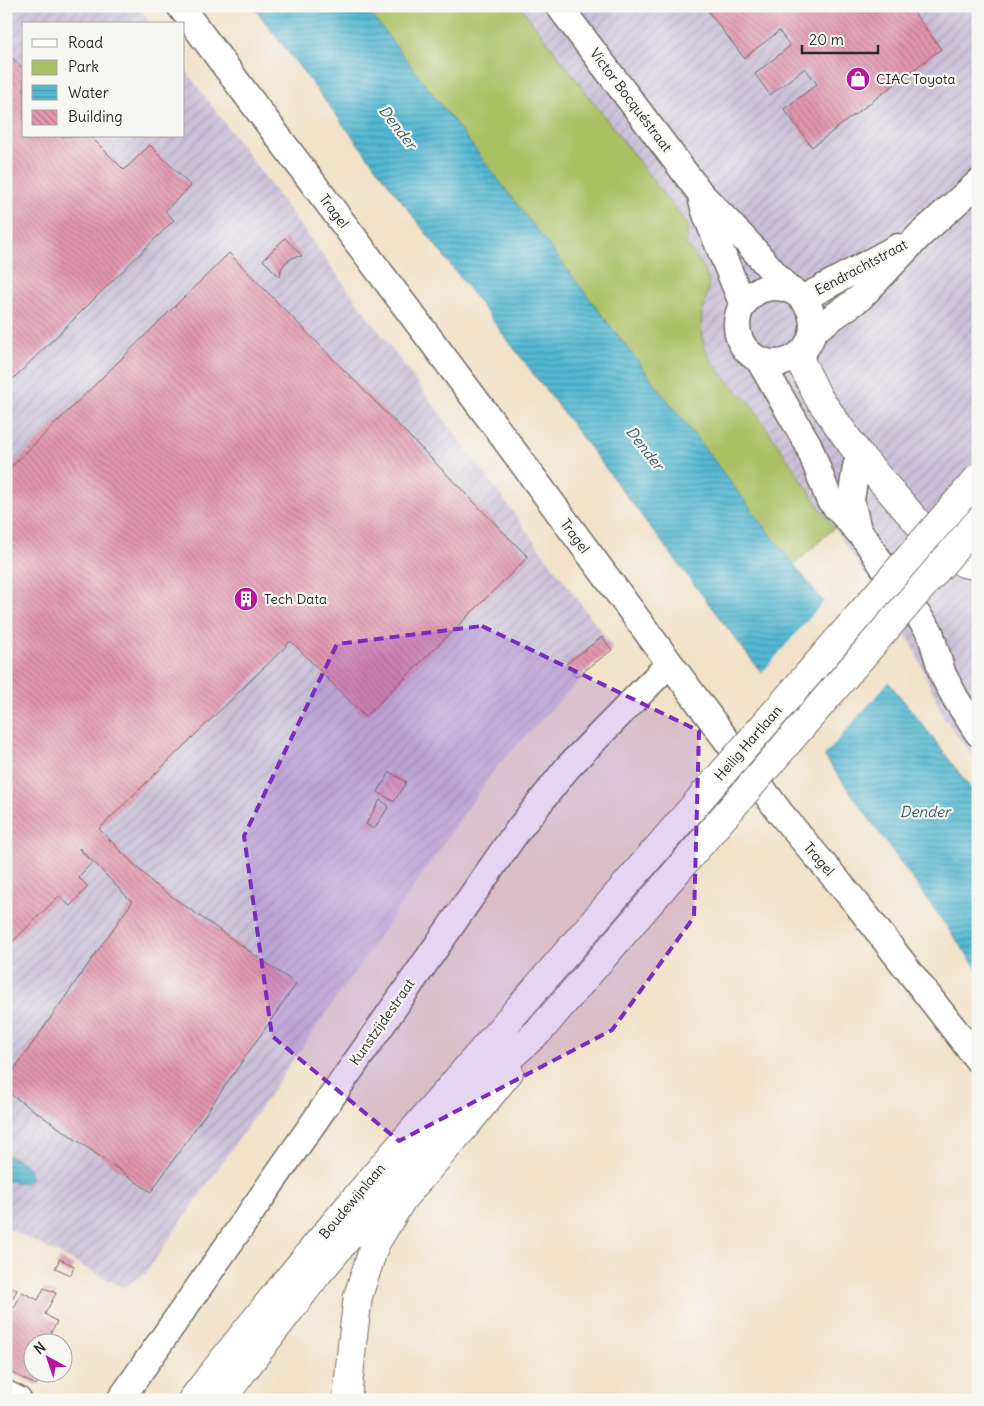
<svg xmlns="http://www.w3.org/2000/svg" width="984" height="1406" font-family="Delius,sans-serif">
	<defs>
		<pattern id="industrial-furrows" width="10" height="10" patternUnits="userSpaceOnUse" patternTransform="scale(1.25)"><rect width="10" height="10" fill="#c9bfd7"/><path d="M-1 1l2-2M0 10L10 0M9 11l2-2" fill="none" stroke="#ada4b9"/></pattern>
		<pattern id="water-rules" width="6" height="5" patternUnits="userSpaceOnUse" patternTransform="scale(1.25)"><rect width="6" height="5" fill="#53b8d2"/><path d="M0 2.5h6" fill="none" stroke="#4596ab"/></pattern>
		<pattern id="building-back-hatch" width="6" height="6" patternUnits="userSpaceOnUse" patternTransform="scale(1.25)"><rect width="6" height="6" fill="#e194ae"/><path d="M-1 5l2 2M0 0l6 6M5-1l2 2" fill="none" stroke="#b7798e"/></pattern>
	</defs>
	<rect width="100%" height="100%" fill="#f6f6f2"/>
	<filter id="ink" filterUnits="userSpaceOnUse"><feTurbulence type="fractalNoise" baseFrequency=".02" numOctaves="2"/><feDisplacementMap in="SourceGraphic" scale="10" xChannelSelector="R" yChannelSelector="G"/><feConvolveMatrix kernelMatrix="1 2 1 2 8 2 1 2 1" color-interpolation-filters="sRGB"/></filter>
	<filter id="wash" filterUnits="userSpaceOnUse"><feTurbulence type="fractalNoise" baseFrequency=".0096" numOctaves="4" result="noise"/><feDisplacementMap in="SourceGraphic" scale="20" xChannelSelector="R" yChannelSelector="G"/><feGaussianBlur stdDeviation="1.12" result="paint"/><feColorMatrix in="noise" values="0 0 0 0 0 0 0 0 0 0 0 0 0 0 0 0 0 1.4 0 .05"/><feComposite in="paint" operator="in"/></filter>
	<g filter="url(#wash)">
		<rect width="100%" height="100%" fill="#f2e2c9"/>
		<g fill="url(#industrial-furrows)">
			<path d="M 6,6 L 138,6 L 151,24 L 24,24 L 24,136 L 184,136 L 184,68 L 612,646 L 497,766 L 145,1274 L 123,1287 L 6,1227 Z"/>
			<path d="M 520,6 L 978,6 L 978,764 L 944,718 L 912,644 L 758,414 L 740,392 L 723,376 L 709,357 L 704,345 L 701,325 L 702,314 L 708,290 L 702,265 L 686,244 L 688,226 Z"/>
		</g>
		<path fill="#aac064" stroke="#6a7648" d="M 364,6 L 520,6 L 688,226 L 686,244 L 702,265 L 709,282 L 708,290 L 702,314 L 701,325 L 704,345 L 709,357 L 723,376 L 749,402 L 834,528 L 794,565 Z"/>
		<g fill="url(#water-rules)" stroke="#3f727e">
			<path d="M 253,6 L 365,6 L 794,565 L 923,725 L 978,798 L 978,970 L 815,743 Z"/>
			<path d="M 6,1154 L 23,1163 L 29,1168 L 30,1179 L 26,1183 L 6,1181 Z"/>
		</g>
		<path fill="#f2e2c9" d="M 825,600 L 890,680 L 822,758 L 760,675 Z"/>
		<g id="blocks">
			<g fill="url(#building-back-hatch)">
				<path d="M 704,6 L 909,6 L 941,49 L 812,147 L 784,109 L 817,84 L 805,68 L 770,95 L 755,74 L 790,46 L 779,31 L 744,58 Z"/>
				<path d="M 11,57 L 24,69 L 24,136 L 90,136 L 124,170 L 150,145 L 191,186 L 165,211 L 174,220 L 6,386 L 6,62 Z"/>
				<path d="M 285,238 L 302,256 L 294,257 L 286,262 L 281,269 L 280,277 L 263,260 Z"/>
				<path d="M 229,253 L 528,557 L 365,717 L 291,641 L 99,829 L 154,884 L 296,984 L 151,1192 L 6,1091 L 6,1081 L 132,902 L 80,848 L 79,849 L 92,863 L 78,877 L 88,887 L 70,906 L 59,896 L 6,948 L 6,472 Z"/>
				<path d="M 602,637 L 612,650 L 576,677 L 566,664 Z"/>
				<path d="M 390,772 L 406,782 L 394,802 L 378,792 Z"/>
				<path d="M 380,800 L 389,806 L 374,829 L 366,824 Z"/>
				<path d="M 60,1259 L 74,1266 L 71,1275 L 55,1268 Z"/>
				<path d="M 6,1284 L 17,1290 L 9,1305 L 14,1308 L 22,1292 L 38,1300 L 44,1288 L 56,1293 L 45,1314 L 57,1322 L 50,1334 L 58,1339 L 56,1344 L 32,1344 L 32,1374 L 41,1374 L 36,1385 L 6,1370 Z"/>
			</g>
		</g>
	</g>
	<g filter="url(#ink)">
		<use href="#blocks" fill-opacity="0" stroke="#716b62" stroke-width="1"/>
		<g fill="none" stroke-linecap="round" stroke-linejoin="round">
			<g stroke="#716b62" stroke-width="29">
				<g id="minor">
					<path d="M 180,6 L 487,415 L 781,814 L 857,904 L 978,1060"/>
					<path d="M 559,6 L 701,194 L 749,244 L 787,288"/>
					<path d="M 702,201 L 707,217 L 743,305"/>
					<circle cx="775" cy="325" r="38"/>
					<path d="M 804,298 L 898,247"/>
					<path d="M 813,331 L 860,298 L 919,236 L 978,183"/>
					<path d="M 759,360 L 808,444 L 829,499 L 866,540 L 891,579 L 930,632 L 943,675 L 956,699 L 978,733"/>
					<path d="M 858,530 L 851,500 L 856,467 L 860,456"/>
					<path d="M 6,1394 L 18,1400"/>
					<path d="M 120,1400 L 515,834 L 568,767 L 669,664"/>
				</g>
			</g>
			<g stroke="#716b62" stroke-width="30">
				<path id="secondary" d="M 347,1400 L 352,1345 L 358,1296 L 375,1244 L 403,1198 L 467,1124 L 509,1072"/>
			</g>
			<g stroke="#716b62" stroke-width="30">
				<g id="primary">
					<path d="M 798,356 L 818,397 L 860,456 L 937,545 L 964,563 L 978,566"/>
					<path d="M 192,1400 C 296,1265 407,1137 519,1008"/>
					<path d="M 221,1400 L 319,1272 L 396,1181 L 490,1075 L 541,1029"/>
				</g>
			</g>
			<use href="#minor" stroke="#fff" stroke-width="26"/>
			<use href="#secondary" stroke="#fff" stroke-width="28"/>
			<use href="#primary" stroke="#fff" stroke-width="28"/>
			<g stroke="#716b62" stroke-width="30" stroke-linecap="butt">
				<g id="primary-bridge">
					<path d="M 519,1008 L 978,478"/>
					<path d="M 541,1029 L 978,522"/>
				</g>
			</g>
			<use href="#primary-bridge" stroke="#fff" stroke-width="28"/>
		</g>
	</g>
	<path fill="#7b2cbf" fill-opacity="0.2" stroke="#7b2cbf" stroke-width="4" stroke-dasharray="10 6" stroke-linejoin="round" d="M 482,626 L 699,731 L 694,917 L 612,1030 L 399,1141 L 272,1036 L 244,836 L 337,644 Z"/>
	<defs>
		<g id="shop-disc" transform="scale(1.25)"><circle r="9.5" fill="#b5179e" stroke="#f6f6f2"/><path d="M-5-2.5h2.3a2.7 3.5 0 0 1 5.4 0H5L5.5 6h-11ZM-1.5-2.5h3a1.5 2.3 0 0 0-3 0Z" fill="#fff"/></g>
		<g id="building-disc" transform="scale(1.25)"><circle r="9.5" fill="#b5179e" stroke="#f6f6f2"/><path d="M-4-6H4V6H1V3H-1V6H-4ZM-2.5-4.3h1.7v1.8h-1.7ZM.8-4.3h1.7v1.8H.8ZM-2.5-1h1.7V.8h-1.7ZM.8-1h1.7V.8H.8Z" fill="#fff"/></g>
	</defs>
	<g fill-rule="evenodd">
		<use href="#shop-disc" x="858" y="79"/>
		<use href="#building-disc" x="246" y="599"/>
	</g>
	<g text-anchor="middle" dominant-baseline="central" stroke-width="4.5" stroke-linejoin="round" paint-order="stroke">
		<g font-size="14" fill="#2b2b2b" stroke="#f6f6f2" text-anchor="start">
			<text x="876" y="79">CIAC Toyota</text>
			<text x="264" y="599">Tech Data</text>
		</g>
		<g font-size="14" fill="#2b2b2b" stroke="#f6f6f2">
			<text transform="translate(631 100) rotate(53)">Victor Bocquéstraat</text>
			<text transform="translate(334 211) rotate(53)">Tragel</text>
			<text transform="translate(861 267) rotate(-28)">Eendrachtstraat</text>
			<text transform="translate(575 536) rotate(54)">Tragel</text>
			<text transform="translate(748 743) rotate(-49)">Heilig Hartlaan</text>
			<text transform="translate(819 859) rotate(49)">Tragel</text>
			<text transform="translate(382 1022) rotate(-55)">Kunstzijdestraat</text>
			<text transform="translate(352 1201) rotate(-50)">Boudewijnlaan</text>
		</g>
		<g font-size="15" font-style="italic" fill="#395c65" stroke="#f6f6f2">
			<text transform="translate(398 127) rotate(52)">Dender</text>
			<text transform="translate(645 448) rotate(52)">Dender</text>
			<text x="925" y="811">Dender</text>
		</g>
	</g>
	<rect width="984" height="1406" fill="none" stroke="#f6f6f2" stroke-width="25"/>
	<rect x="22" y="22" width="162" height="115" fill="#f6f6f2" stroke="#a5a5a2"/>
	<rect x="32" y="39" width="25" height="8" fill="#ffffff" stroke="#a5a5a2"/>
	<text x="68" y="48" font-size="15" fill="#2b2b2b">Road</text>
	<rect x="32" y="60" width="25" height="15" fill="#aac064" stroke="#a5a5a2"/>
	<text x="68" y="72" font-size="15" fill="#2b2b2b">Park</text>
	<rect x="32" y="85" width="25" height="15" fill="url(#water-rules)" stroke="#a5a5a2"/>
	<text x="68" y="98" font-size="15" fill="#2b2b2b">Water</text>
	<rect x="32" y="110" width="25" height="15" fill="url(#building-back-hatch)" stroke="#a5a5a2"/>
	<text x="68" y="122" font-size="15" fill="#2b2b2b">Building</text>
	<g transform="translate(48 1358) rotate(320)"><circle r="24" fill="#f6f6f2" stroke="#a5a5a2"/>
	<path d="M0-4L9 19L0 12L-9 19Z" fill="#b5179e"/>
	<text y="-8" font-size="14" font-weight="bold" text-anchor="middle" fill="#2b2b2b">N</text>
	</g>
	<path d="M802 45v8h76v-8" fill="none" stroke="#2b2b2b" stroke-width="2.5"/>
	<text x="809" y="45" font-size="15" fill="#2b2b2b" stroke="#f6f6f2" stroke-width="4" paint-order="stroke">20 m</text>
</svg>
